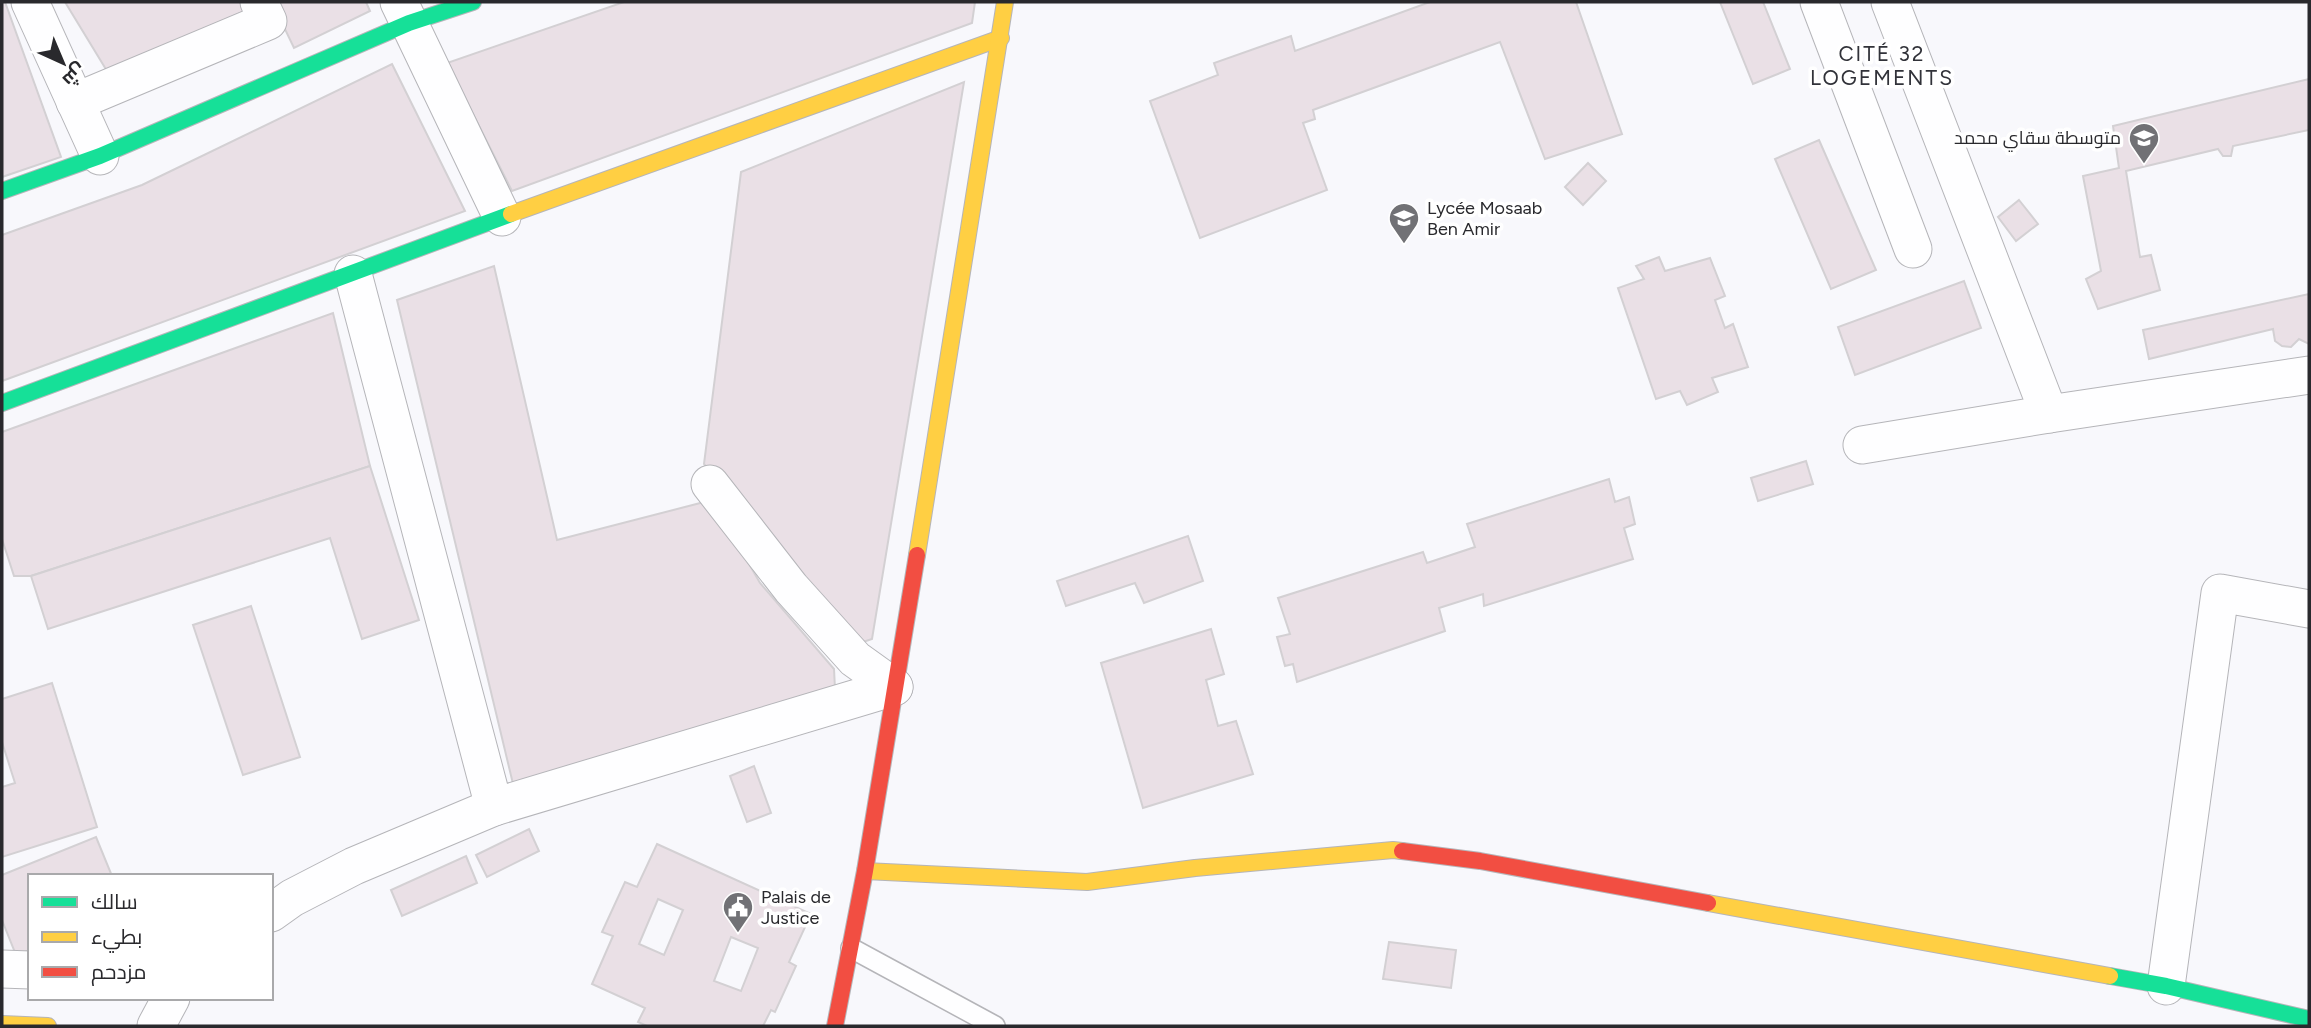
<svg xmlns="http://www.w3.org/2000/svg" width="2311" height="1028" font-family="Figtree,Cairo,sans-serif">
	<rect width="100%" height="100%" fill="#f8f8fc"/>
	<g fill="#eae0e6" stroke="#d3d0d3" stroke-width="2" fill-rule="evenodd">
		<path d="M 2,2 L 5,2 L 61,157 L 2,177 Z"/>
		<path d="M 65,2 L 240,2 L 245,11 L 107,71 Z"/>
		<path d="M 272,2 L 366,2 L 370,11 L 294,48 Z"/>
		<path d="M 624,2 L 975,2 L 972,23 L 512,191 L 447,63 Z"/>
		<path d="M 1430,2 L 1576,2 L 1622,134 L 1545,159 L 1500,42 L 1313,110 L 1315,119 L 1303,123 L 1327,190 L 1200,238 L 1150,101 L 1218,75 L 1214,63 L 1291,36 L 1295,51 Z"/>
		<path d="M 1720,2 L 1763,2 L 1790,69 L 1753,84 Z"/>
		<path d="M 392,64 L 465,211 L 2,381 L 2,235 L 142,185 Z"/>
		<path d="M 2309,79 L 2309,130 L 2233,146 L 2231,156 L 2223,156 L 2218,149 L 2126,171 L 2140,257 L 2151,255 L 2160,290 L 2098,309 L 2086,279 L 2101,271 L 2083,176 L 2119,168 L 2113,126 Z"/>
		<path d="M 964,82 L 872,639 L 854,645 L 704,464 L 741,172 Z"/>
		<path d="M 1819,140 L 1876,270 L 1831,289 L 1775,159 Z"/>
		<path d="M 1588,163 L 1606,181 L 1583,205 L 1565,187 Z"/>
		<path d="M 2019,200 L 2038,224 L 2016,241 L 1998,217 Z"/>
		<path d="M 1659,257 L 1665,271 L 1710,258 L 1725,296 L 1715,300 L 1725,328 L 1733,324 L 1748,367 L 1712,378 L 1718,392 L 1687,405 L 1680,391 L 1656,399 L 1618,288 L 1644,279 L 1636,266 Z"/>
		<path d="M 494,266 L 557,540 L 712,500 L 760,583 L 834,669 L 835,689 L 514,788 L 397,300 Z"/>
		<path d="M 1964,281 L 1981,328 L 1855,375 L 1838,327 Z"/>
		<path d="M 2309,294 L 2309,344 L 2299,339 L 2291,347 L 2282,346 L 2275,341 L 2273,329 L 2149,359 L 2143,330 Z"/>
		<path d="M 333,313 L 370,466 L 31,576 L 14,576 L 2,539 L 2,432 Z"/>
		<path d="M 1806,461 L 1813,484 L 1758,501 L 1751,478 Z"/>
		<path d="M 370,466 L 419,620 L 362,639 L 330,538 L 48,629 L 31,576 Z"/>
		<path d="M 1609,479 L 1615,502 L 1629,497 L 1635,524 L 1624,528 L 1633,559 L 1484,606 L 1483,594 L 1439,608 L 1445,631 L 1297,682 L 1293,664 L 1285,666 L 1277,637 L 1290,634 L 1278,598 L 1423,552 L 1427,563 L 1475,547 L 1467,524 Z"/>
		<path d="M 1188,536 L 1203,581 L 1144,603 L 1135,583 L 1066,606 L 1057,581 Z"/>
		<path d="M 251,606 L 300,757 L 243,775 L 193,625 Z"/>
		<path d="M 1211,629 L 1224,674 L 1206,680 L 1218,726 L 1236,721 L 1253,774 L 1143,808 L 1101,663 Z"/>
		<path d="M 52,683 L 97,827 L 2,857 L 2,787 L 15,783 L 2,742 L 2,699 Z"/>
		<path d="M 754,766 L 771,813 L 747,822 L 730,776 Z"/>
		<path d="M 529,829 L 539,851 L 487,877 L 476,855 Z"/>
		<path d="M 96,837 L 112,876 L 30,876 L 30,950 L 16,955 L 2,920 L 2,875 Z"/>
		<path d="M 657,844 L 811,914 L 789,962 L 796,966 L 775,1012 L 771,1010 L 763,1026 L 647,1026 L 638,1022 L 645,1008 L 592,984 L 613,936 L 602,932 L 625,882 L 637,887 ZM 658,899 L 683,910 L 664,955 L 639,944 ZM 731,937 L 758,948 L 741,991 L 714,981 Z"/>
		<path d="M 466,856 L 477,883 L 402,916 L 391,890 Z"/>
		<path d="M 1389,942 L 1456,950 L 1451,988 L 1383,979 Z"/>
	</g>
	<g fill="none" stroke-linecap="round" stroke-linejoin="round">
		<g stroke="#b5b5b9" stroke-width="22">
			<path id="lane" d="M 851,948 L 995,1026"/>
		</g>
		<g stroke="#b5b5b9" stroke-width="39">
			<g id="street">
				<path d="M 30,2 L 100,156"/>
				<path d="M 399,2 L 502,217"/>
				<path d="M 1819,2 L 1913,249"/>
				<path d="M 1890,2 L 2049,414"/>
				<path d="M 75,102 L 268,21 L 259,2"/>
				<path d="M 353,274 L 494,807"/>
				<path d="M 1862,445 L 2049,414 L 2309,375"/>
				<path d="M 710,484 L 791,588 L 855,659 L 894,687"/>
				<path d="M 271,913 L 292,898 L 354,866 L 494,807 L 894,687"/>
				<path d="M 2,969 L 30,970"/>
				<path d="M 2166,986 L 2220,593 L 2309,609"/>
				<path d="M 156,1026 L 171,998"/>
			</g>
		</g>
		<g stroke="#b5b5b9" stroke-width="18">
			<g id="fast">
				<path d="M 2,191 L 100,156 L 409,23 L 473,2"/>
				<path d="M 2,403 L 511,214"/>
				<path d="M 2110,976 L 2166,986 L 2309,1019"/>
			</g>
		</g>
		<g stroke="#b5b5b9" stroke-width="18">
			<g id="slow">
				<path d="M 511,214 L 1001,38"/>
				<path d="M 917,555 L 1005,2"/>
				<path d="M 865,871 L 1087,882 L 1195,868 L 1393,850 L 1402,851"/>
				<path d="M 1708,903 L 2110,976"/>
				<path d="M 2,1024 L 48,1026"/>
			</g>
		</g>
		<g stroke="#b5b5b9" stroke-width="18">
			<g id="jam">
				<path d="M 1402,851 L 1480,861 L 1708,903"/>
				<path d="M 835,1026 L 865,871 L 917,555"/>
			</g>
		</g>
		<use href="#lane" stroke="#fefeff" stroke-width="19"/>
		<use href="#street" stroke="#fefeff" stroke-width="37"/>
		<use href="#fast" stroke="#16e098" stroke-width="16"/>
		<use href="#slow" stroke="#ffcf43" stroke-width="16"/>
		<use href="#jam" stroke="#f24e42" stroke-width="16"/>
	</g>
	<defs>
		<g id="school-pin" transform="scale(1.575)"><path d="M0 17L-7.5 6A9.5 9.5 0 1 1 7.5 6Z" fill="#717175" stroke="#fff"/><path d="M0-5L7-2L0 1L-7-2ZM-4 1L0 2.5L4 1V4Q0 6-4 4Z" fill="#fff"/></g>
		<g id="civic-pin" transform="scale(1.575)"><path d="M0 17L-7.5 6A9.5 9.5 0 1 1 7.5 6Z" fill="#717175" stroke="#fff"/><path d="M-.6-6.5H3V-4.5H.6V-3L4-1V1h2V6H-6V1h2V-1L-.6-3ZM-1.2 2.5V6h2.4V2.5Z" fill="#fff"/></g>
	</defs>
	<g fill-rule="evenodd">
		<use href="#school-pin" x="2144" y="138"/>
		<use href="#school-pin" x="1404" y="218"/>
		<use href="#civic-pin" x="738" y="907"/>
	</g>
	<g text-anchor="middle" dominant-baseline="central" stroke-width="7" stroke-linejoin="round" paint-order="stroke">
		<g font-size="18" fill="#29292d" stroke="#fff" text-anchor="start">
			<text x="2121" y="138" text-anchor="end">متوسطة سقاي محمد</text>
			<text x="1427" y="208">Lycée Mosaab<tspan x="1427" dy="21">Ben Amir</tspan></text>
			<text x="761" y="897">Palais de<tspan x="761" dy="21">Justice</tspan></text>
		</g>
		<g font-size="21" letter-spacing="2" fill="#313239" stroke="#fff">
			<text x="1882" y="53">CITÉ 32<tspan x="1882" dy="24">LOGEMENTS</tspan></text>
		</g>
	</g>
	<rect width="2311" height="1028" fill="none" stroke="#29292d" stroke-width="7"/>
	<rect x="28" y="874" width="245" height="126" fill="#ffffff" stroke="#a9a9ab" stroke-width="2"/>
	<rect x="42" y="897" width="35" height="10" fill="#16e098" stroke="#a9a9ab" stroke-width="2"/>
	<text x="91" y="909" font-size="21" fill="#29292d">سالك</text>
	<rect x="42" y="932" width="35" height="10" fill="#ffcf43" stroke="#a9a9ab" stroke-width="2"/>
	<text x="91" y="944" font-size="21" fill="#29292d">بطيء</text>
	<rect x="42" y="967" width="35" height="10" fill="#f24e42" stroke="#a9a9ab" stroke-width="2"/>
	<text x="91" y="979" font-size="21" fill="#29292d">مزدحم</text>
	<g transform="translate(63 63) rotate(136)" stroke="#ffffff" stroke-width="5" paint-order="stroke">
	<path d="M0-5L12 26L0 18L-12 26Z" fill="#29292d"/>
	<text y="-10" font-size="19" font-weight="bold" text-anchor="middle" fill="#29292d">ش</text>
	</g>
</svg>
